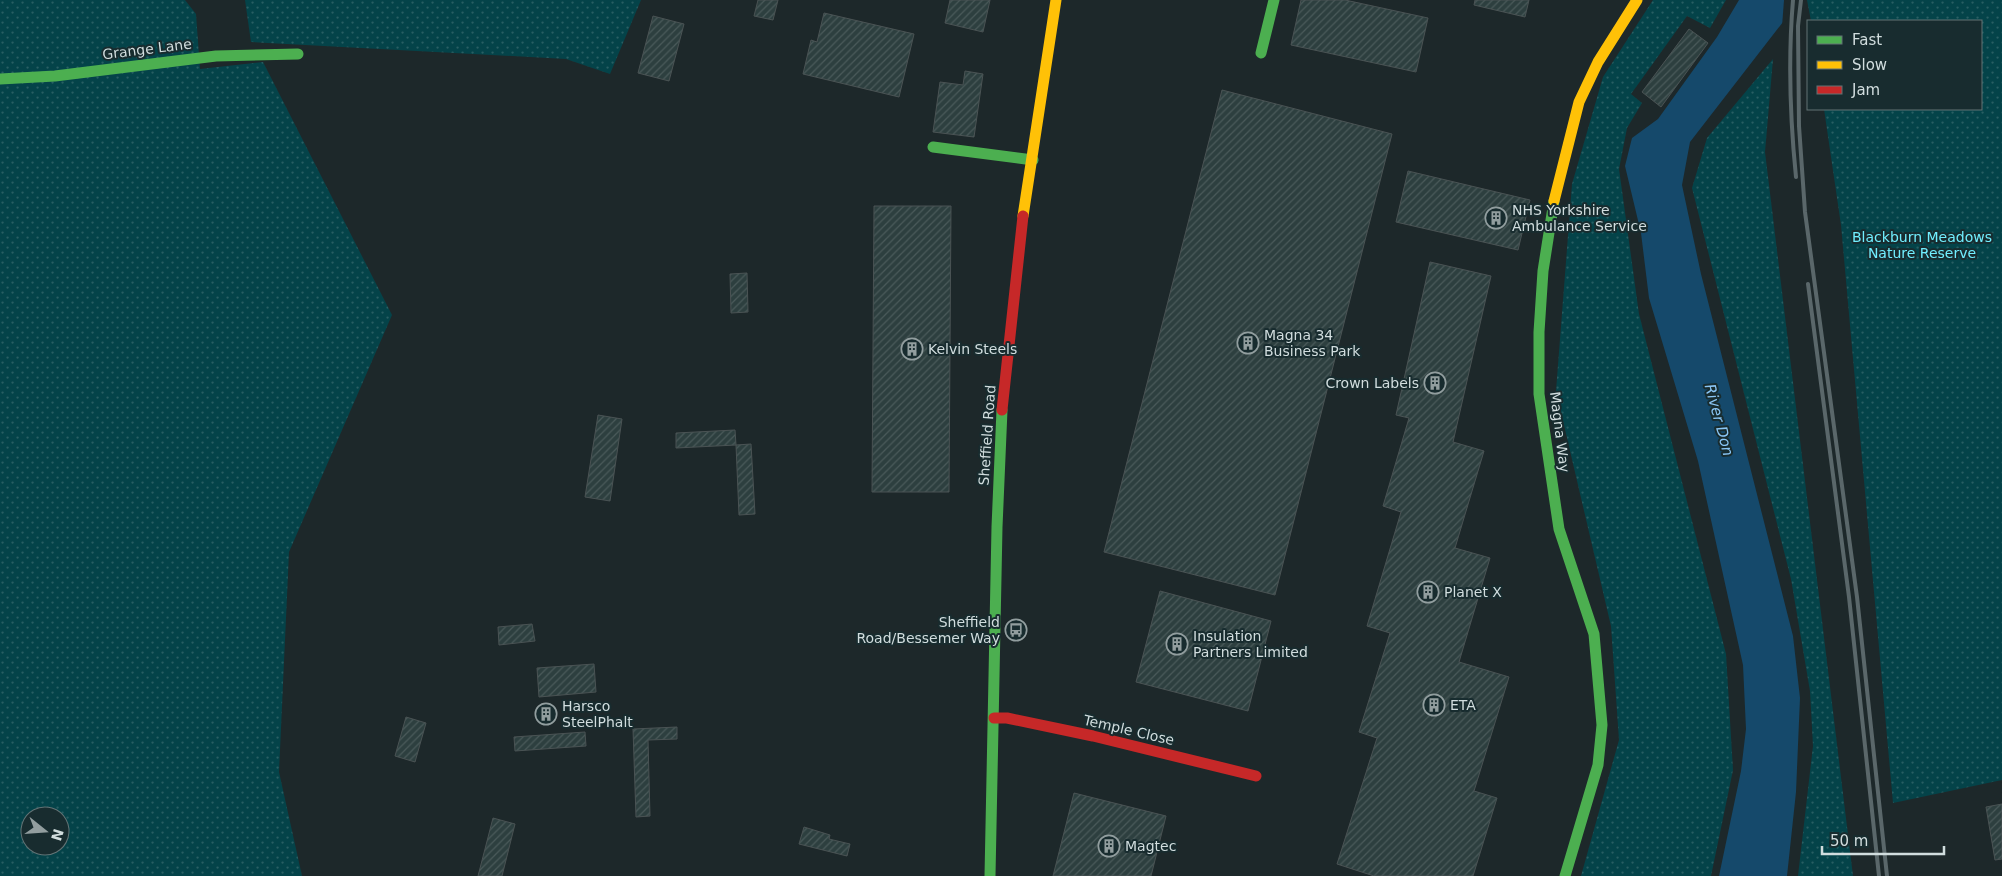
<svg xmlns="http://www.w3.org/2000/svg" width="2002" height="876" font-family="'DejaVu Sans',sans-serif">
	<defs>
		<pattern id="grass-dots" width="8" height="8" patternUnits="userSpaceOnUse" patternTransform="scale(1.25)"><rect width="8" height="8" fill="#044349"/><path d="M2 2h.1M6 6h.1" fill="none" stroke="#285e63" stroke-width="1.8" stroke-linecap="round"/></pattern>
		<pattern id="building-hatch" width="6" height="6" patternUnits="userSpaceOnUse" patternTransform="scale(1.25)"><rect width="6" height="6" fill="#2d3f3f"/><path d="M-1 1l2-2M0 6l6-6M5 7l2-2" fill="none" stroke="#4a5a5a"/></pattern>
	</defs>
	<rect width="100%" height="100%" fill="#1d282a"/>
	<g fill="url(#grass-dots)" fill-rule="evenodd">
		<path d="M 0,0 L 185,0 L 196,14 L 200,69 L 263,62 L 392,315 L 289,552 L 279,772 L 302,876 L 0,876 ZM 30,816 L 60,816 L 60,846 L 30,846 Z"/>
		<path d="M 245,0 L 641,0 L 610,74 L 566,59 L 251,42 Z"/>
		<path d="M 1653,0 L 1726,0 L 1710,28 L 1687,16 L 1631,94 L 1642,103 L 1627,128 L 1619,169 L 1639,314 L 1726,654 L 1733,770 L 1711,876 L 1581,876 L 1619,740 L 1611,626 L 1556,391 L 1572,184 L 1603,77 Z"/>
		<path d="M 1807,0 L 2002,0 L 2002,780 L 1893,803 L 1841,225 L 1824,109 L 1981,109 L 1981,21 L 1811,21 Z"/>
		<path d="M 1773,59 L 1765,152 L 1853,876 L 1798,876 L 1813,746 L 1810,691 L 1791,579 L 1692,188 L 1707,138 Z"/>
	</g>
	<path fill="#15496b" d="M 1739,0 L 1800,0 L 1690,142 L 1682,185 L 1701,274 L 1793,636 L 1800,698 L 1796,792 L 1787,876 L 1719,876 L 1741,771 L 1746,729 L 1743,665 L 1698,461 L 1649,298 L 1641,233 L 1625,166 L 1632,138 L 1658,119 L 1717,37 Z"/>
	<path fill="#1d282a" d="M 1784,0 L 1802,0 L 1782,27 Z"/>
	<g fill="url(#building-hatch)" stroke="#4a5354">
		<path d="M 758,0 L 778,0 L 773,20 L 754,16 Z"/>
		<path d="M 950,0 L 990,0 L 983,32 L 945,23 Z"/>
		<path d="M 1301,0 L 1345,0 L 1428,18 L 1416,72 L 1291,45 Z"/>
		<path d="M 1475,0 L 1529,0 L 1525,17 L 1474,5 Z"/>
		<path d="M 824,13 L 914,34 L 899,97 L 803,74 L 811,40 L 817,42 Z"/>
		<path d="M 653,16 L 684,24 L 669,81 L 638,73 Z"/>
		<path d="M 1689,29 L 1708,43 L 1661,107 L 1642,92 Z"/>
		<path d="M 965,71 L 983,74 L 974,137 L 933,132 L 940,82 L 963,85 Z"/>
		<path d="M 1222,90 L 1392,134 L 1275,595 L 1104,552 Z"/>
		<path d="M 1408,171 L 1530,200 L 1518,250 L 1396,222 Z"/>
		<path d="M 874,206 L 951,206 L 949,492 L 872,492 Z"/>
		<path d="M 1430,262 L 1491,276 L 1453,442 L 1484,451 L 1455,548 L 1490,558 L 1459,662 L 1509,677 L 1474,791 L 1497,798 L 1473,876 L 1374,876 L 1337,864 L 1377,738 L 1359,732 L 1390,633 L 1367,626 L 1401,512 L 1383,506 L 1409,418 L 1396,415 Z"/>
		<path d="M 747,273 L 748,312 L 731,313 L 730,274 Z"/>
		<path d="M 598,415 L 622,419 L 610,501 L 585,497 Z"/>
		<path d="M 735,430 L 736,445 L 676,448 L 676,433 Z"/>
		<path d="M 751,444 L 755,514 L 739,515 L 736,445 Z"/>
		<path d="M 1160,591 L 1271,621 L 1248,711 L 1136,682 Z"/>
		<path d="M 532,624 L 535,641 L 499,645 L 498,627 Z"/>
		<path d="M 594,664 L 596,692 L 539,697 L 537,668 Z"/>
		<path d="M 406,717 L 426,723 L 415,762 L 395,756 Z"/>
		<path d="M 677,727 L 677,739 L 648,740 L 650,816 L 636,817 L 633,729 Z"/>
		<path d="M 585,732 L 586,746 L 515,751 L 514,737 Z"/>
		<path d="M 1074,793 L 1166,816 L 1151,876 L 1053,876 Z"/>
		<path d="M 2002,804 L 2002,859 L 1995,860 L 1986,807 Z"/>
		<path d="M 493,818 L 515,824 L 502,876 L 478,876 Z"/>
		<path d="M 804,827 L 830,835 L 829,839 L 850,844 L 847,856 L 799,844 Z"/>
	</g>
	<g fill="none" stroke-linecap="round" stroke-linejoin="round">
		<g stroke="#4caf50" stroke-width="11">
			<path d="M 1261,53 L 1274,0"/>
			<path d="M 0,79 L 55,76 L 216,56 L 298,54"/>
			<path d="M 933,147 L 1033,160"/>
			<path d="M 1554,201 L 1543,271 L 1539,332 L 1539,394 L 1559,529 L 1594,634 L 1602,725 L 1598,765 L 1565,876"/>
			<path d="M 990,876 L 997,527 L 1002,410"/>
		</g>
		<g stroke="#ffc107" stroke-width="11">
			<path d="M 1554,201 L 1579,102 L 1598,62 L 1637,0"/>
			<path d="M 1023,216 L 1056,0"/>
		</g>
		<g stroke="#c62828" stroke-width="11">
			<path d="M 1002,410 L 1023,216"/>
			<path d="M 994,718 L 1007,718 L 1093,736 L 1256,776"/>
		</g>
		<g stroke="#5a676a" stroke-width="4">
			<path d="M 1793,0 C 1788,59 1790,118 1796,177"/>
			<path d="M 1801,0 L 1798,26 L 1799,126 L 1805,212 L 1857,597 L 1887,876"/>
			<path d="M 1808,284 L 1849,597 L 1879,876"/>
		</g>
	</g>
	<defs>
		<g id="building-ring" transform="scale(1.125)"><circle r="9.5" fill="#182c2f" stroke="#929e9f" stroke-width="1.5"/><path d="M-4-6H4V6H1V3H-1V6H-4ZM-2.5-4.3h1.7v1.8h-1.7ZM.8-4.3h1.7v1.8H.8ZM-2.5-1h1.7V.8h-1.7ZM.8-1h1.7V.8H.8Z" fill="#929e9f"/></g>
		<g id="bus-ring" transform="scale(1.125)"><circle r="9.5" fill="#182c2f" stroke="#929e9f" stroke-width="1.5"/><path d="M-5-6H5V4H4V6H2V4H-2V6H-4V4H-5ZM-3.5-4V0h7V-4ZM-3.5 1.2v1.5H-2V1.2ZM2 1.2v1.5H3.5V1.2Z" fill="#929e9f"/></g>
	</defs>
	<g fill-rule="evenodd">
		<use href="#building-ring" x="1496" y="218"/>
		<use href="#building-ring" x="1248" y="343"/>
		<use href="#building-ring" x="912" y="349"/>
		<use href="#building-ring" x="1435" y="383"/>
		<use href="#building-ring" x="1428" y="592"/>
		<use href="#bus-ring" x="1016" y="630"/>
		<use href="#building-ring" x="1177" y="644"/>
		<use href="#building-ring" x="1434" y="705"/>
		<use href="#building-ring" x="546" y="714"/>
		<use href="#building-ring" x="1109" y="846"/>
	</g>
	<g text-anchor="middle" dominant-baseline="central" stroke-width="4" stroke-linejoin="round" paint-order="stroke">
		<g font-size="14" fill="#d1ddde" stroke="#182c2f">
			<text transform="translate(147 49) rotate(-7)">Grange Lane</text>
			<text transform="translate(1560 432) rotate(83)">Magna Way</text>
			<text transform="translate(987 435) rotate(-86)">Sheffield Road</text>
			<text transform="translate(1129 730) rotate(13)">Temple Close</text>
		</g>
		<g font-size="14" fill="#d1ddde" stroke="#182c2f" text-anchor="start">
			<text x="1512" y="210">NHS Yorkshire<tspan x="1512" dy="16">Ambulance Service</tspan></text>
			<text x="1264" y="335">Magna 34<tspan x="1264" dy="16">Business Park</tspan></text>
			<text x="928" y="349">Kelvin Steels</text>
			<text x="1419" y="383" text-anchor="end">Crown Labels</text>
			<text x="1444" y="592">Planet X</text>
			<text x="1000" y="622" text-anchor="end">Sheffield<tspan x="1000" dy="16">Road/Bessemer Way</tspan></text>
			<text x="1193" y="636">Insulation<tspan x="1193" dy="16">Partners Limited</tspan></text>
			<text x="1450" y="705">ETA</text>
			<text x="562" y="706">Harsco<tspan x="562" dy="16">SteelPhalt</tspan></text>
			<text x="1125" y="846">Magtec</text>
		</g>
		<g font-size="14" fill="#70eefe" stroke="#182c2f">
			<text x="1922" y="237">Blackburn Meadows<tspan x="1922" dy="16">Nature Reserve</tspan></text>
		</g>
		<g font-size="15" font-style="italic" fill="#8ac6f5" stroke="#182c2f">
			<text transform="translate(1719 420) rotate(75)">River Don</text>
		</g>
	</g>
	<rect x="1807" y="20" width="175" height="90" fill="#182c2f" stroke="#627375"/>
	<rect x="1817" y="36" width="25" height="8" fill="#4caf50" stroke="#627375"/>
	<text x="1852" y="45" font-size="15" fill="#d1ddde">Fast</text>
	<rect x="1817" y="61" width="25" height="8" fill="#ffc107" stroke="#627375"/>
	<text x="1852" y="70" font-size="15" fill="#d1ddde">Slow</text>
	<rect x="1817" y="86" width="25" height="8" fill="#c62828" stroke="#627375"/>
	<text x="1852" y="95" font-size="15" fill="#d1ddde">Jam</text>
	<g transform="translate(45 831) rotate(107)"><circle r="24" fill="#182c2f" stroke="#627375"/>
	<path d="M0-4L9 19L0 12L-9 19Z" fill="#929e9f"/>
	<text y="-8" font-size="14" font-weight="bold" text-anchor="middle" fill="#d1ddde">N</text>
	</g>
	<path d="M1822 846v8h122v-8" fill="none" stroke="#d1ddde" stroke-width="2.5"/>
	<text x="1830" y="846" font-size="15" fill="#d1ddde" stroke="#182c2f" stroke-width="4" paint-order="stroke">50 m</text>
</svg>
